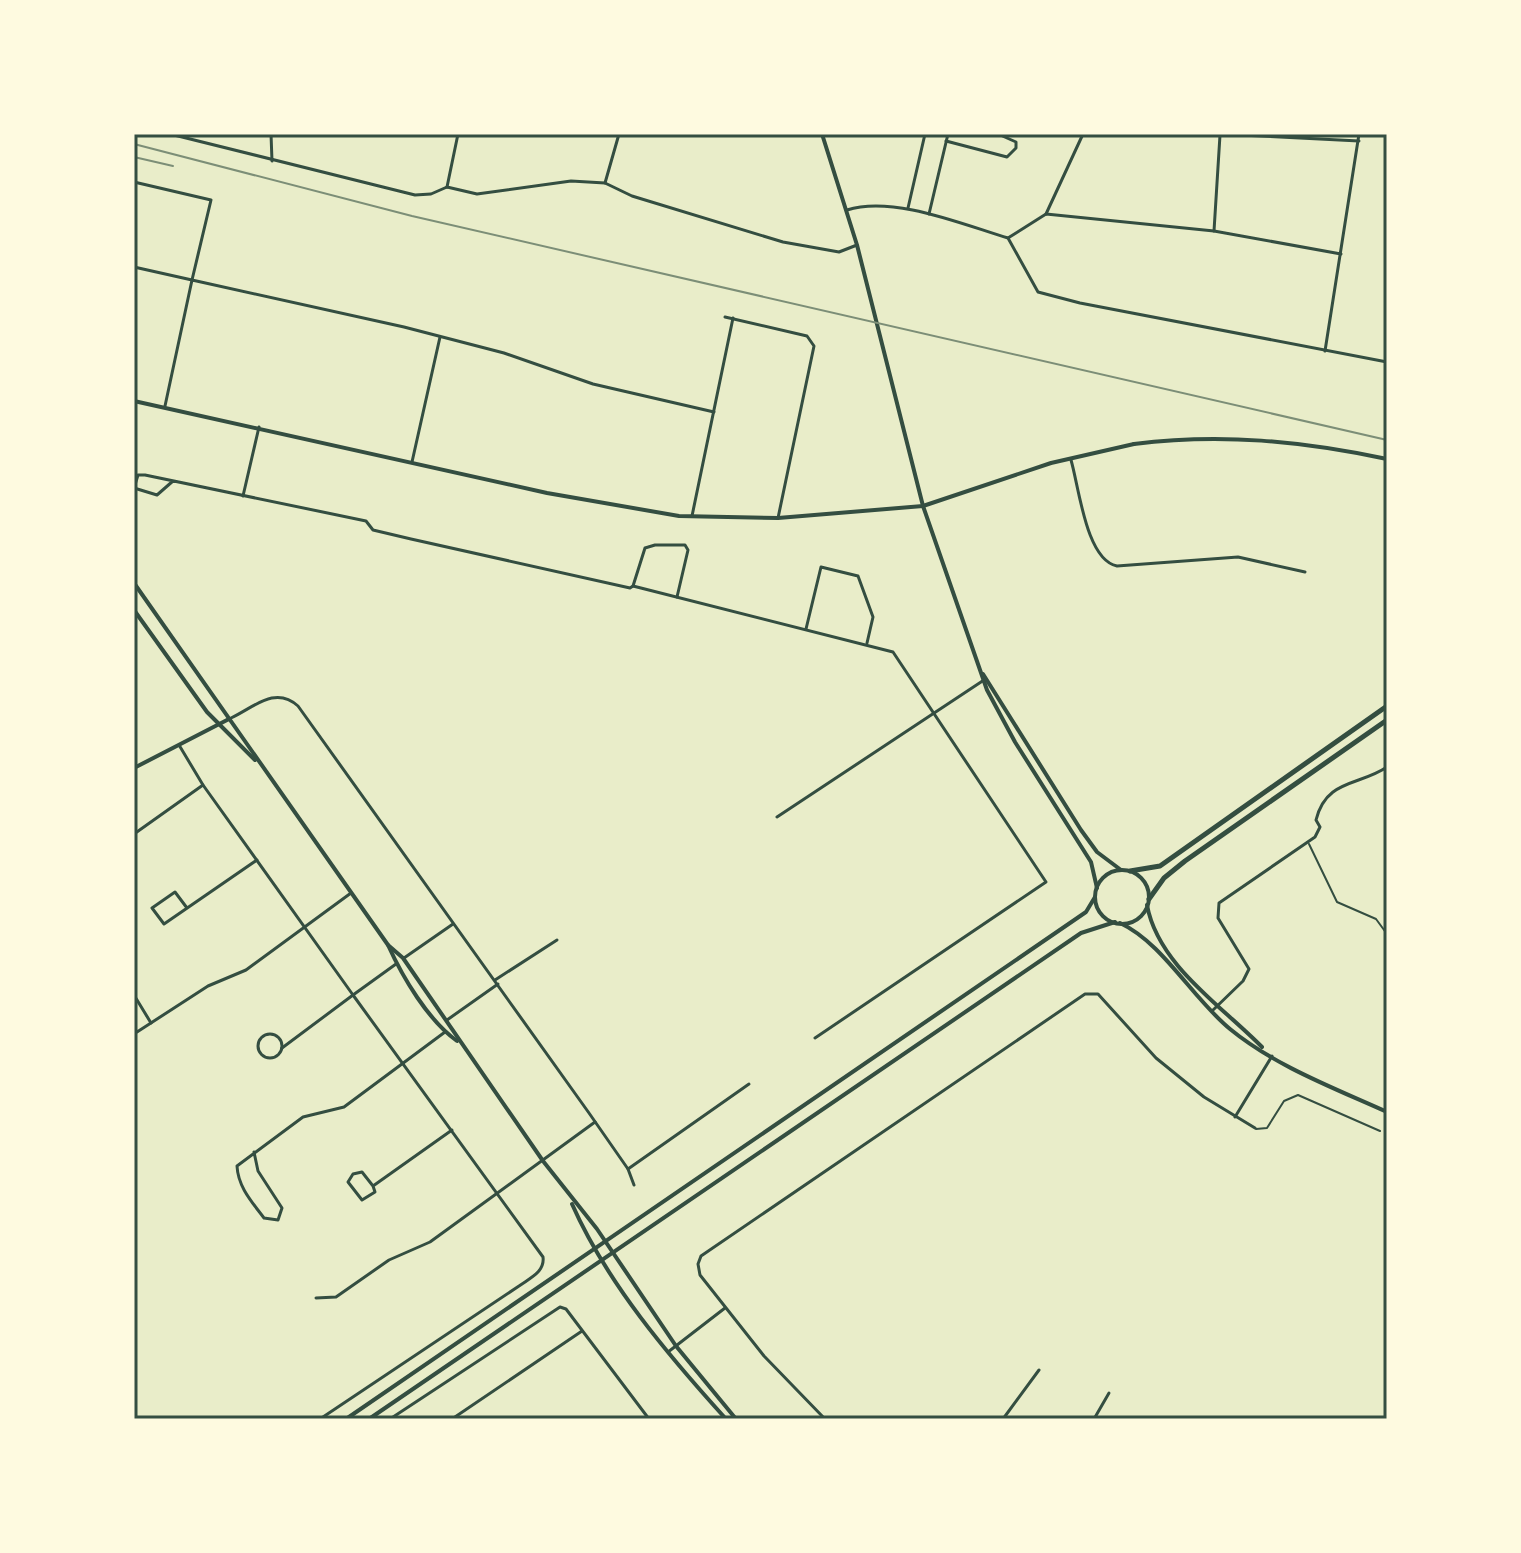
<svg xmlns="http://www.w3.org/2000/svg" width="1521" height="1553" font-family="'Alegreya Sans',sans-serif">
	<rect width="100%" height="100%" fill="#e9edc9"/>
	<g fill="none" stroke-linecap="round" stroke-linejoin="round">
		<g stroke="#344e41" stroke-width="2">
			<path d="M 1309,844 L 1337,902 L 1376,919 L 1387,934"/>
			<path d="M 1256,1129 L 1267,1128 L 1284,1101 L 1298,1095 L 1380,1131"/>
		</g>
		<g stroke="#344e41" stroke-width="3">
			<path d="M 170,134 L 415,195 L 431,194 L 447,187"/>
			<path d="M 271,134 L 272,161"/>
			<path d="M 1220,134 L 1359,141"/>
			<path d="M 946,141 L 1007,157 L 1016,148 L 1016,142 L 998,134"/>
			<path d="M 134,182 L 211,200 L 192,280 L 134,267"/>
			<path d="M 605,183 L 619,134"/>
			<path d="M 447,187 L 477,194 L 571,181 L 605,183 L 632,196 L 783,242 L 839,252 L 857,245"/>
			<path d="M 447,187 L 458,134"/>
			<path d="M 908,208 L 925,134"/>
			<path d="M 847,210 C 893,195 964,225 1008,238 L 1038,292 L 1080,303 L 1387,362"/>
			<path d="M 929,214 L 948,134"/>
			<path d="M 1046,214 L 1083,134"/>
			<path d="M 1214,231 L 1220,135"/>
			<path d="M 1008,238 L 1046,214 L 1214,231 L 1341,254"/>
			<path d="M 725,317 L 807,336 L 814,346 L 778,518"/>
			<path d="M 1325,351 L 1359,134"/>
			<path d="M 165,406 L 192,280 L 404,327 L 504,353 L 593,384 L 714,412"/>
			<path d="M 1071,460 C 1079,487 1086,560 1117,566 L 1238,557 L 1305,572"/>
			<path d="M 412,462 L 440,337"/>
			<path d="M 173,481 L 157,495 L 134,488 L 138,475 L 145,475 L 366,521 L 373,530 L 411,539 L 630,588 L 633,586 L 893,652 L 1046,882 L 815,1038"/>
			<path d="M 243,496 L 259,427"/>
			<path d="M 692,516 L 733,318"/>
			<path d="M 633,586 L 645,548 L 655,545 L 685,545 L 688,550 L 677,597"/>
			<path d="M 806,629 L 821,567 L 858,576 L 873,617 L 867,643"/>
			<path d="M 231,718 C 253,708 275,685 298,706 L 589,1113 L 628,1169 L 634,1185"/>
			<path d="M 179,745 L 203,785 L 353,995 L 282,1048"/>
			<path d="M 777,817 L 984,680"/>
			<path d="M 134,834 L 203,785"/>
			<path d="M 187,908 L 175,892 L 152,908 L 164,924 L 257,860"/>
			<path d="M 404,958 L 453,924"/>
			<path d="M 495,980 L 557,940"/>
			<path d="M 134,995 L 151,1023"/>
			<path d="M 1212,1011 L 1243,981 L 1249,969 L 1218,918 L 1219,903 L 1315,837 L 1320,827 L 1316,820 C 1326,779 1359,786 1387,767"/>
			<path d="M 447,1020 L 498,984"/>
			<path d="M 134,1028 L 137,1032 L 208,986 L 246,970 L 351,893"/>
			<circle cx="270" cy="1046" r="12"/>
			<path d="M 1235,1117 L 1272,1056"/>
			<path d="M 254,1152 L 258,1171 L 282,1208 L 278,1220 L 264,1218 C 252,1202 238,1187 237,1166 L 303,1117 L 344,1107 L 445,1032"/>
			<path d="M 628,1169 L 749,1084"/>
			<path d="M 373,1186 L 362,1172 L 353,1174 L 348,1182 L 362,1200 L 375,1192 L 373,1186 L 452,1130"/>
			<path d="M 316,1298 L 336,1297 L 389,1260 L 430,1242 L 595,1122"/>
			<path d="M 668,1352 L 725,1308"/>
			<path d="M 320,1419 L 519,1286 C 530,1278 545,1272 543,1257 L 353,995 L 396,964"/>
			<path d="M 390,1419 L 560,1307 L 566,1309 L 649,1419"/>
			<path d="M 452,1419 L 582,1331"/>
			<path d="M 825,1419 L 764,1356 L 700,1275 L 698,1264 L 701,1256 L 1085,994 L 1098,994 L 1156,1058 L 1204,1097 L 1255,1128"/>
			<path d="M 1003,1419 L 1039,1370"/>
			<path d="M 1094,1419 L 1109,1393"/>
		</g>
		<g stroke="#344e41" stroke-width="4">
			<path d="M 822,134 L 857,245 L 923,506"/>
			<path d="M 134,401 L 547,493 L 679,516 L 778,518 L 923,506 L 1051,463 L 1134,444"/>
			<path d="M 134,768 L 229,719"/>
			<path d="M 1147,905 C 1158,965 1222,1006 1262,1047"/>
			<path d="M 1120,923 C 1163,943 1192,998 1230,1029 C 1275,1066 1334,1088 1387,1112"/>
		</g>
		<g stroke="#344e41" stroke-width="4">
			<path d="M 1134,444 C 1221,433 1302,441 1387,459"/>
			<path d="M 923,506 L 987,690 L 1015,742 L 1091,862 L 1097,888"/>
			<path d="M 134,583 L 388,945 C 403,978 428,1020 457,1041"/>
			<path d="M 134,610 L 207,712 L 255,760"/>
			<path d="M 983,674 L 1081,830 L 1097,852 L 1121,870"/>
			<circle cx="1122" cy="897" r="27"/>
			<path d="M 388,945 L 403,958 L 543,1161 L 597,1229 L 676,1346 L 736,1419"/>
			<path d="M 572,1204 C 607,1283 668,1355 726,1419"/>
			<path d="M 346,1419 L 1086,912 L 1095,897"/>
			<path d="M 369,1419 L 1081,933 L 1115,922"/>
		</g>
		<g stroke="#344e41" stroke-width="5">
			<path d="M 1130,871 L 1160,866 L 1387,706"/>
			<path d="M 1149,899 L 1164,878 L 1185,861 L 1387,720"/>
		</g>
		<g stroke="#7c8e77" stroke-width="2">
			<path d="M 134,144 L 412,216 L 1387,440"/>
			<path d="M 134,157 L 173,166"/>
		</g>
	</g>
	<rect width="1521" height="1553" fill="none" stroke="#fefae0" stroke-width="272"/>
	<rect x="136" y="136" width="1249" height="1281" fill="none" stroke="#344e41" stroke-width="3"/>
</svg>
